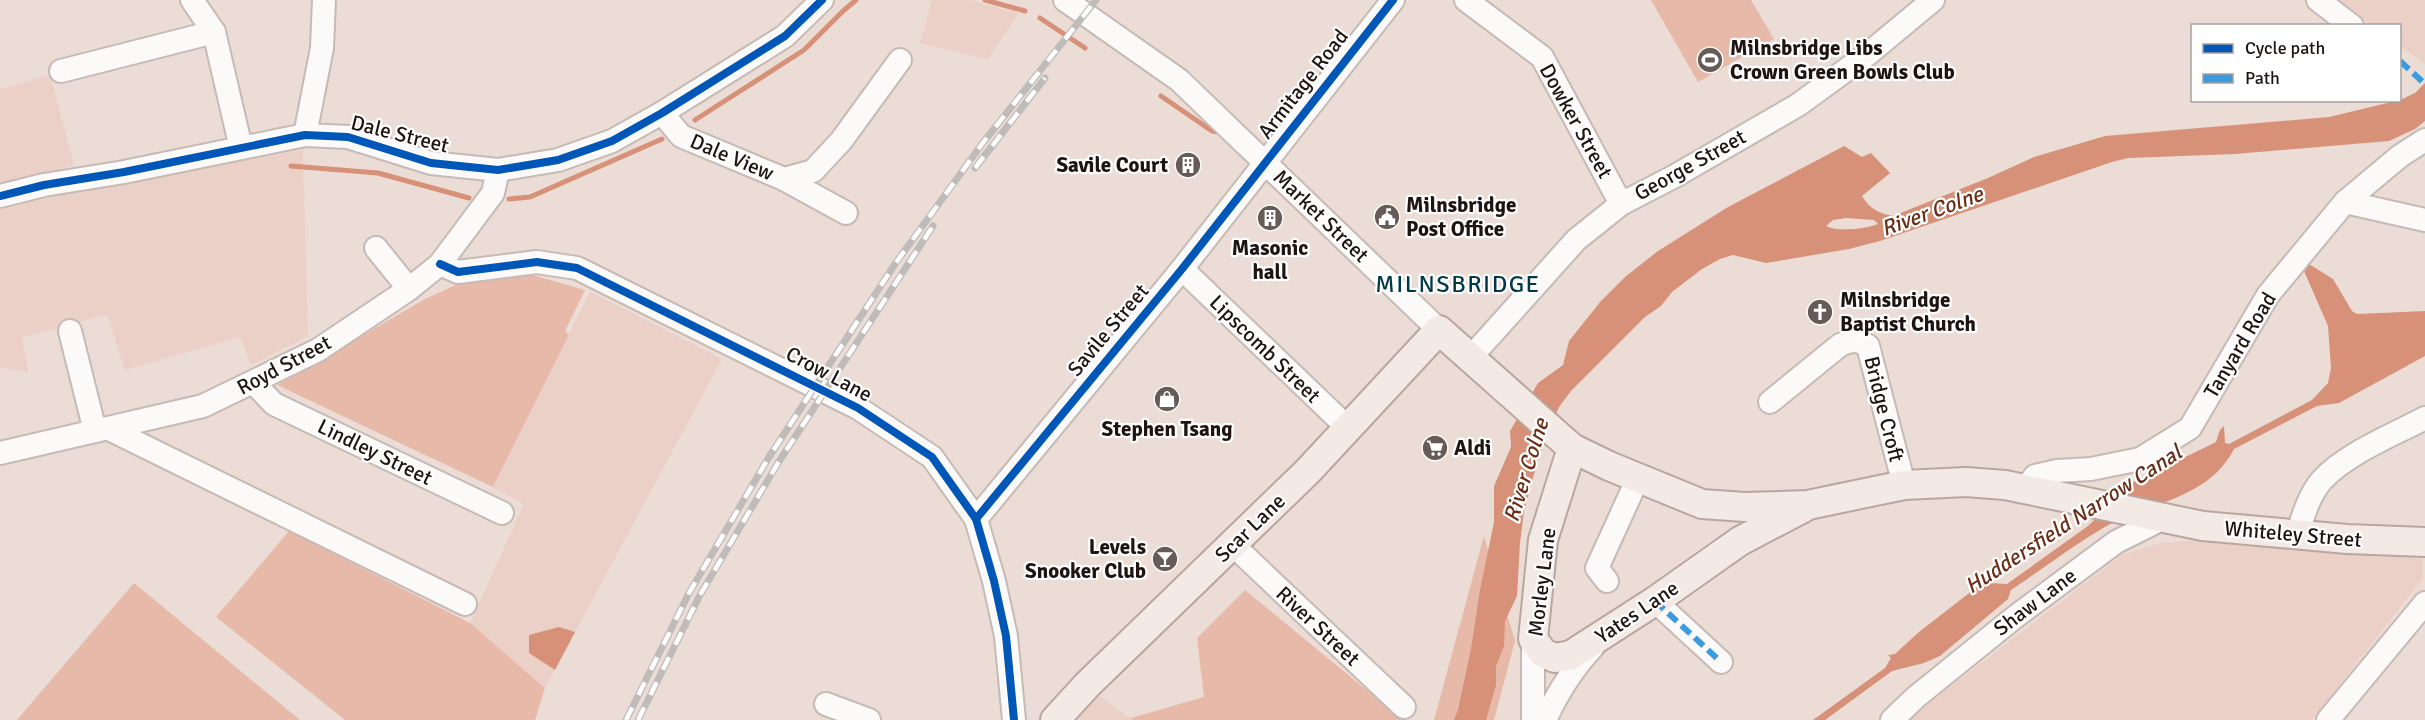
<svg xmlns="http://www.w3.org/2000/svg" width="2425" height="720" font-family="Signika,sans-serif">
	<rect width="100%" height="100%" fill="#ecdcd6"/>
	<g fill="#ebd0c7">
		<path d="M 932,0 L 969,0 L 1019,13 L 988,59 L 920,43 Z"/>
		<path d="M 2336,0 L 2425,0 L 2425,64 L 2400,46 L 2400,26 L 2371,25 Z"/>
		<path d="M 50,75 L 74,165 L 0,184 L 0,89 Z"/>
		<path d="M 303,150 L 308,336 L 251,365 L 240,337 L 125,370 L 107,315 L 22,337 L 28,372 L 0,367 L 0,209 L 78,190 Z"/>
		<path d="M 590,292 L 722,359 L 545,688 L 470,623 L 524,504 L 493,487 Z"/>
		<path d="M 2200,540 L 2423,558 L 2423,578 L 2312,720 L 1907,720 L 2122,555 L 2161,543 Z"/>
		<path d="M 1096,694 L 1133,720 L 1069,720 Z"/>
	</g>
	<g fill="#e7b9a9">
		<path d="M 1651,0 L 1751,0 L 1774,39 L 1698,82 Z"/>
		<path d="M 496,275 L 536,276 L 585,290 L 565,331 L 569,335 L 493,487 L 277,385 L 425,299 L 460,283 Z"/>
		<path d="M 289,531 L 470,623 L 545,688 L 535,720 L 345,720 L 216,617 Z"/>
		<path d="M 1484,536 L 1515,641 L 1494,720 L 1434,720 Z"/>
		<path d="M 134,583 L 300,720 L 17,720 Z"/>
		<path d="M 1245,590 L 1403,720 L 1133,720 L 1131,718 L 1204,697 L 1197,638 Z"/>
	</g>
	<g fill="#d69178" fill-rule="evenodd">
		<path d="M 2425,83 L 2425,121 L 2415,129 L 2389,141 L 2235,154 L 2128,158 L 2112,162 L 1880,241 L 1849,249 L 1766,263 L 1733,255 L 1720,259 L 1702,269 L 1672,292 L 1661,306 L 1645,317 L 1571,391 L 1559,407 L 1539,456 L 1524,511 L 1520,543 L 1517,596 L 1505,621 L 1504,646 L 1496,666 L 1496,685 L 1486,720 L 1454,720 L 1458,710 L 1471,649 L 1480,590 L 1494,522 L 1494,486 L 1511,447 L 1510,431 L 1538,383 L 1563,365 L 1569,341 L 1601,301 L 1625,277 L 1658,251 L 1728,207 L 1844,146 L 1862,157 L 1871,153 L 1890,173 L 1862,196 C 1870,209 1878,213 1893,216 L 1988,178 L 2034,157 L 2105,136 L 2329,117 L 2400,100 L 2415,93 ZM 1846,218 L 1874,220 L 1878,224 C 1867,229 1836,232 1826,226 L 1833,220 Z"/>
		<path d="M 2309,264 L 2333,279 L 2352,311 L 2357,314 L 2425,311 L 2425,356 L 2339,403 L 2317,406 L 2234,449 C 2207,501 2147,502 2103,528 C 2071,547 2041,570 2011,590 L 2008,599 L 1940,656 L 1924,663 L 1892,671 L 1825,720 L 1813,720 L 1885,668 L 1891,658 L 1888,655 L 1895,654 L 1919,632 L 1977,587 L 1988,583 L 2007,584 L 2088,526 L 2132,483 L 2216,442 L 2220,430 L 2224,426 L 2225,443 L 2229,444 L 2312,400 L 2328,383 L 2331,368 L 2328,326 L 2304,271 Z"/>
		<path d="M 559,627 L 575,632 L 555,670 L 529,653 L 529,635 Z"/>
	</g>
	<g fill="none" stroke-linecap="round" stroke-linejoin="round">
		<g stroke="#d69178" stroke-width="5">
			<path d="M 985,0 L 1025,11"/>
			<path d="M 1040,18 L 1085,48"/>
			<path d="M 1161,96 L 1212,131 L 1219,132"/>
			<path d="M 695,120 L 804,50 L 843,11 L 856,0"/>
			<path d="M 291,166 L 378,173 L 469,198"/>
			<path d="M 509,199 L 530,197 L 662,139"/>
		</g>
		<g stroke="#c6bab5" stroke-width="26">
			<g id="minor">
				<path d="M 192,0 L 214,32 L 241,148"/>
				<path d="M 1065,0 L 1179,80 L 1439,330"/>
				<path d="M 1466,0 L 1542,57 L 1621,204"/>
				<path d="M 2318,0 L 2352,26"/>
				<path d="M 61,71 L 214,32"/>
				<path d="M 662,113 L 681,136 L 784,179 L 813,171 L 841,141 L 900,60"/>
				<path d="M 305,135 L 322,48 L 324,0"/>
				<path d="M 784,179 L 846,213"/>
				<path d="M 0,196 L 44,185 L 124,172 L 305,135 L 348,137 L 431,163 L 479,168 L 498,170 L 558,160 L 612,141 L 662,113 L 785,36 L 822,0"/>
				<path d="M 2345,202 L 2425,220"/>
				<path d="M 376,248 L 409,289"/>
				<path d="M 440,264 L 458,272 L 537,262 L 577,268 L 858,408 L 932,457 L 976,519 L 994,581 L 1006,636 L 1014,720"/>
				<path d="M 1182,269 L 1349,429"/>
				<path d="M 70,331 L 95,431"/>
				<path d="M 1471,357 L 1576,240 L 1621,204 L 1675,176 L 1798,105 L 1868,54 L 1933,0"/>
				<path d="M 254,383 L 274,404 L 502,513"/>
				<path d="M 1770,402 L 1840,345 C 1851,340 1857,339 1868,346 L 1904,485"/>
				<path d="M 107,428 L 465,604"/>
				<path d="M 0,453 L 203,406 L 318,350 L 409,289 L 440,264 L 493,193 L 498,170"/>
				<path d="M 2025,489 L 2035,476 L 2057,471 L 2091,469 L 2140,459 L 2190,428 L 2268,295 L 2345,202 L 2400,156 L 2425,140"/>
				<path d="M 976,519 L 1182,269 L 1393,0"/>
				<path d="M 2297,535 C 2303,516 2309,495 2322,480 C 2347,453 2393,435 2425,418"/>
				<path d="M 1233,545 L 1404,707"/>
				<path d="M 1607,581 L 1597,568 L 1638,478"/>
				<path d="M 1655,601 L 1721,662"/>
				<path d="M 826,704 L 869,720"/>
				<path d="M 1533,720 L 1533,639"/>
				<path d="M 1545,720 C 1558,692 1572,669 1593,647"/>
				<path d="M 1892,720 L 1916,697 L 2015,617 L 2116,542 L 2162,519"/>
				<path d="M 2328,720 L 2425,603"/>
			</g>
		</g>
		<g stroke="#b9a69e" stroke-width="32">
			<g id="major">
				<path d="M 1572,448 L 1543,540 L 1533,639 L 1543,653 L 1555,658 L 1571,655 L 1655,601 L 1740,541 L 1803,508"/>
				<path d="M 1055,720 L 1087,685 L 1308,471 L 1439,330 L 1572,448 L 1609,466 L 1702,504 L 1745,507 L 1808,505 L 1904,485 L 1966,482 L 2005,485 L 2203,526 L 2347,539 L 2425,542"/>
			</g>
		</g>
		<use href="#minor" stroke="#fcfaf9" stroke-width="22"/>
		<use href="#major" stroke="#f3eae5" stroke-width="28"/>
		<g stroke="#bfbbb9" stroke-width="7">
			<g id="rail">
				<path d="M 975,168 L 1045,78"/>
				<path d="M 626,720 L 689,593 L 769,457 L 895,264 L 982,144 L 1096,0"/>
				<path d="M 638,720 L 700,595 L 778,463 L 933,226"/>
			</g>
		</g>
		<use href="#rail" stroke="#fff" stroke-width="4.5" stroke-dasharray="14" stroke-linecap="butt"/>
		<g stroke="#3c9ade" stroke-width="6" stroke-dasharray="12 6" stroke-linecap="butt">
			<path d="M 2400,61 L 2425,84"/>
			<path d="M 1655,601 L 1721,662"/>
		</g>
		<g stroke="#fff" stroke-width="11">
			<g id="cycleway">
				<path d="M 0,196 L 44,185 L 124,172 L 305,135 L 348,137 L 431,163 L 479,168 L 498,170 L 558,160 L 612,141 L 662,113 L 785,36 L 822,0"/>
				<path d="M 440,264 L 458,272 L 537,262 L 577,268 L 858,408 L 932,457 L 976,519 L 994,581 L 1006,636 L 1014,720"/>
				<path d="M 976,519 L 1182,269 L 1393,0"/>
			</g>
		</g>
		<use href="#cycleway" stroke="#0057b8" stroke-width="8"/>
	</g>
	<defs>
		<g id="stadium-disc" transform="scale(1.35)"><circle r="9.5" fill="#665b57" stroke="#fff"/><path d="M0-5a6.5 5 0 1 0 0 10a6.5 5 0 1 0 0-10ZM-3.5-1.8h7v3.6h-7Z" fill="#fff"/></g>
		<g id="building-disc" transform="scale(1.35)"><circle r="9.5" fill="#665b57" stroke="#fff"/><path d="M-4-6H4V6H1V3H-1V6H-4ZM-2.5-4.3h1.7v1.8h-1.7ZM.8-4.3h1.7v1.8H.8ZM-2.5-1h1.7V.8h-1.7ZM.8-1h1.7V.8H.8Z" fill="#fff"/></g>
		<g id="civic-disc" transform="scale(1.35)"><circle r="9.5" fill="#665b57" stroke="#fff"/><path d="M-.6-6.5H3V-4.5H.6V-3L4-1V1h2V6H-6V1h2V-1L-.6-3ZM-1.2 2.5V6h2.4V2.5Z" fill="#fff"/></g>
		<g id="church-disc" transform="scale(1.35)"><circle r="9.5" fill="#665b57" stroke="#fff"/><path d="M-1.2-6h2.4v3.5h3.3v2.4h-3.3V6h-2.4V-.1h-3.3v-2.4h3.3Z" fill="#fff"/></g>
		<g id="shop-disc" transform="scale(1.35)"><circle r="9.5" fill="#665b57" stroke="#fff"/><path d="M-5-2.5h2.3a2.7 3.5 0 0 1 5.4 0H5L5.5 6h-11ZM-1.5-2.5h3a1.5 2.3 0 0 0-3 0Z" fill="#fff"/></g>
		<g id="supermarket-disc" transform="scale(1.35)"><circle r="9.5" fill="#665b57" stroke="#fff"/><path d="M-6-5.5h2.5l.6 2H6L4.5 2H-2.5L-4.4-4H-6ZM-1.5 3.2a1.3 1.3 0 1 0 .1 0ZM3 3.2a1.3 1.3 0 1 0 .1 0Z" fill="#fff"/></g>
		<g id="bar-disc" transform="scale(1.35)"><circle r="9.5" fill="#665b57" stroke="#fff"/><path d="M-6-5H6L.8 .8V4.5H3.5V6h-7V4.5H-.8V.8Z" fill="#fff"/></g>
	</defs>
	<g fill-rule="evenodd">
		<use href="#stadium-disc" x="1710" y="60"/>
		<use href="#building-disc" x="1188" y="165"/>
		<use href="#civic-disc" x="1387" y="217"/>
		<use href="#building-disc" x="1270" y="218"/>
		<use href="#church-disc" x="1820" y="312"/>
		<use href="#shop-disc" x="1167" y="399"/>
		<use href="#supermarket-disc" x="1435" y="448"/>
		<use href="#bar-disc" x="1165" y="559"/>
	</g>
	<g text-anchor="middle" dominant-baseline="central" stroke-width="4.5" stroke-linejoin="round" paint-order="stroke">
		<g font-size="21" font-weight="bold" fill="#1e1512" stroke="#fff" text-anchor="start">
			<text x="1730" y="48">Milnsbridge Libs<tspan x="1730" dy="24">Crown Green Bowls Club</tspan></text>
			<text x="1168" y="165" text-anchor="end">Savile Court</text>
			<text x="1406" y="205">Milnsbridge<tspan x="1406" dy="24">Post Office</tspan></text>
			<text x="1270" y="248" text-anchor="middle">Masonic<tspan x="1270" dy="24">hall</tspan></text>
			<text x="1840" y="300">Milnsbridge<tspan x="1840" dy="24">Baptist Church</tspan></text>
			<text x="1167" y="429" text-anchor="middle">Stephen Tsang</text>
			<text x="1454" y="448">Aldi</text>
			<text x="1146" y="547" text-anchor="end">Levels<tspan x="1146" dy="24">Snooker Club</tspan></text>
		</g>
		<g font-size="21" fill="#1e1512" stroke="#fff">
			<text transform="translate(1303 84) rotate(-52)">Armitage Road</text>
			<text transform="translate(1576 121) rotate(61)">Dowker Street</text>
			<text transform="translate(400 134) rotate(14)">Dale Street</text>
			<text transform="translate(732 157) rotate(23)">Dale View</text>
			<text transform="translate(1690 165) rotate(-29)">George Street</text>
			<text transform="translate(1321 216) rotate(44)">Market Street</text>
			<text transform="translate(1108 330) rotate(-50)">Savile Street</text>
			<text transform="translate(2240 345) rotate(-59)">Tanyard Road</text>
			<text transform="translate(1265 349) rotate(44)">Lipscomb Street</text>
			<text transform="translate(284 365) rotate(-28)">Royd Street</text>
			<text transform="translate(829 374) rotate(28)">Crow Lane</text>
			<text transform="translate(1884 409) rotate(76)">Bridge Croft</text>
			<text transform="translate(375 452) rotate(26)">Lindley Street</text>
			<text transform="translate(1250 528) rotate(-44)">Scar Lane</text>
			<text transform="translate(2293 534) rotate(5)">Whiteley Street</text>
			<text transform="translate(1542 582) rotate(-83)">Morley Lane</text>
			<text transform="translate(2035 602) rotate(-37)">Shaw Lane</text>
			<text transform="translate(1637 612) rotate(-34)">Yates Lane</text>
			<text transform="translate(1318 626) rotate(43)">River Street</text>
		</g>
		<g font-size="22" font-style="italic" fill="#6b2e17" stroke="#fff">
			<text transform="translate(1932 211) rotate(-20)">River Colne</text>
			<text transform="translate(1526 470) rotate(-73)">River Colne</text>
			<text transform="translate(2073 519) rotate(-33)">Huddersfield Narrow Canal</text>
		</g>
		<g font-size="24" letter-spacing="1.5" fill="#003947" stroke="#fff">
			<text x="1458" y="284">MILNSBRIDGE</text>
		</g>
	</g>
	<rect x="2191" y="24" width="210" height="78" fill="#ffffff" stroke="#a5a1a0" stroke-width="1.5"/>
	<rect x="2203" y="44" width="30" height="9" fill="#0057b8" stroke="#a5a1a0" stroke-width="1.5"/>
	<text x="2245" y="54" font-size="18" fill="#1e1512">Cycle path</text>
	<rect x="2203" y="74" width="30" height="9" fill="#3c9ade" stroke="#a5a1a0" stroke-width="1.5"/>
	<text x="2245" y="84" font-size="18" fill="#1e1512">Path</text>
</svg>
